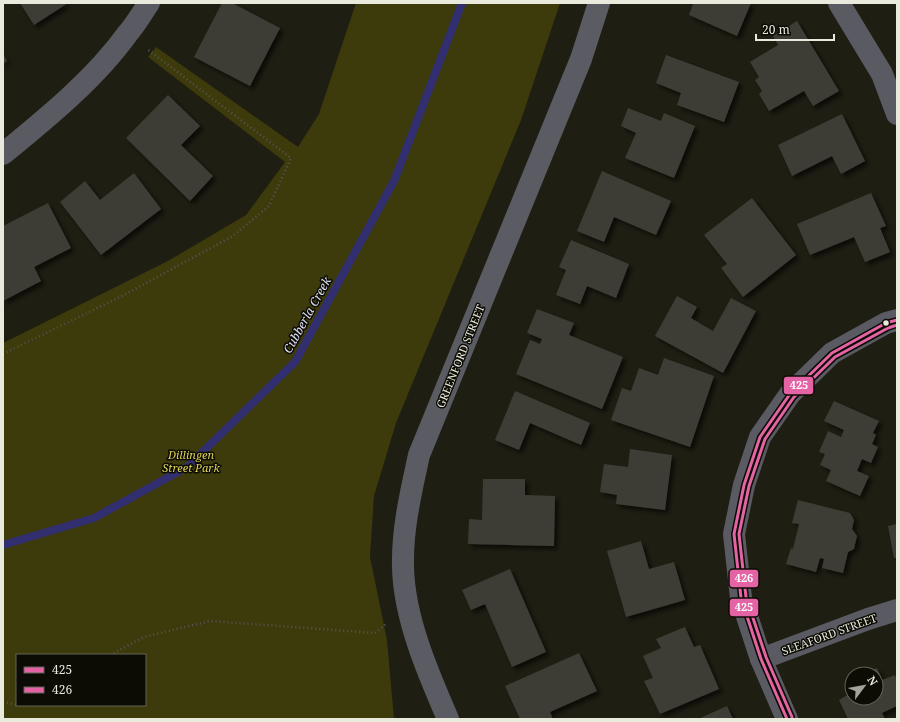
<svg xmlns="http://www.w3.org/2000/svg" width="900" height="722" font-family="'Noto Serif',serif">
	<defs>
		<filter id="shadow"><feDropShadow dx="3.5" dy="3.5" stdDeviation="2" flood-color="#0009"/></filter>
	</defs>
	<rect width="100%" height="100%" fill="#1e1e13"/>
	<path fill="#3d3a0b" fill-rule="evenodd" d="M 356,3 L 560,3 L 521,120 L 396,423 L 374,496 L 370,557 L 387,640 L 394,719 L 3,719 L 3,343 L 168,261 L 246,215 L 285,162 L 148,57 L 156,47 L 298,147 L 319,114 ZM 17,655 L 145,655 L 145,705 L 17,705 Z"/>
	<g fill="none" stroke-linecap="round" stroke-linejoin="round">
		<path stroke="#322f70" stroke-width="8" d="M 3,545 L 94,518 L 187,467 L 295,362 L 394,181 L 462,3"/>
	</g>
	<g fill="#3e3d34" filter="url(#shadow)">
		<path d="M 20,3 L 68,3 L 34,25 Z"/>
		<path d="M 222,3 L 232,3 L 280,28 L 250,86 L 194,57 Z"/>
		<path d="M 691,3 L 751,3 L 737,36 L 689,15 L 693,4 Z"/>
		<path d="M 797,21 L 839,91 L 813,106 L 804,91 L 769,111 L 759,94 L 762,91 L 755,80 L 759,77 L 750,62 L 778,45 L 773,36 Z"/>
		<path d="M 3,54 L 7,61 L 3,64 Z"/>
		<path d="M 666,55 L 739,82 L 724,122 L 677,105 L 681,93 L 656,83 Z"/>
		<path d="M 168,95 L 200,126 L 181,145 L 213,176 L 190,201 L 126,138 Z"/>
		<path d="M 628,108 L 661,121 L 664,113 L 695,126 L 674,178 L 625,158 L 636,133 L 621,126 Z"/>
		<path d="M 842,114 L 865,161 L 841,174 L 832,156 L 792,176 L 778,145 Z"/>
		<path d="M 602,171 L 671,201 L 656,235 L 614,217 L 604,242 L 577,231 Z"/>
		<path d="M 134,173 L 161,209 L 101,255 L 60,202 L 85,181 L 100,200 Z"/>
		<path d="M 871,193 L 886,226 L 880,228 L 890,252 L 865,262 L 854,237 L 810,255 L 797,224 Z"/>
		<path d="M 752,198 L 796,255 L 743,297 L 721,268 L 727,264 L 704,235 Z"/>
		<path d="M 48,203 L 71,248 L 34,267 L 41,281 L 3,301 L 3,226 Z"/>
		<path d="M 571,240 L 629,264 L 616,298 L 587,286 L 580,304 L 556,295 L 566,270 L 559,267 Z"/>
		<path d="M 677,296 L 697,307 L 691,318 L 713,331 L 731,298 L 756,311 L 723,373 L 655,336 Z"/>
		<path d="M 537,309 L 574,323 L 569,335 L 623,357 L 602,409 L 516,374 L 530,340 L 540,344 L 542,339 L 527,333 Z"/>
		<path d="M 664,358 L 714,376 L 690,447 L 611,420 L 622,388 L 631,391 L 639,368 L 658,375 Z"/>
		<path d="M 515,391 L 590,423 L 581,445 L 530,423 L 519,450 L 495,440 Z"/>
		<path d="M 834,401 L 879,421 L 873,433 L 876,435 L 872,444 L 878,447 L 871,463 L 862,459 L 857,471 L 869,476 L 860,496 L 826,481 L 831,470 L 820,465 L 825,454 L 819,452 L 828,431 L 841,437 L 844,430 L 824,421 Z"/>
		<path d="M 630,449 L 672,455 L 665,510 L 616,504 L 617,495 L 600,492 L 604,464 L 628,467 Z"/>
		<path d="M 483,479 L 525,479 L 525,495 L 555,496 L 554,546 L 468,544 L 469,519 L 482,520 Z"/>
		<path d="M 798,500 L 850,513 L 854,520 L 852,529 L 857,536 L 854,549 L 848,552 L 843,573 L 822,568 L 824,559 L 820,558 L 816,572 L 786,564 L 791,548 L 793,549 L 799,524 L 792,523 Z"/>
		<path d="M 897,524 L 897,558 L 894,558 L 888,526 Z"/>
		<path d="M 641,541 L 649,569 L 674,562 L 685,600 L 626,617 L 607,551 Z"/>
		<path d="M 510,569 L 546,652 L 512,667 L 485,604 L 471,610 L 462,590 Z"/>
		<path d="M 685,627 L 694,647 L 700,645 L 719,689 L 660,714 L 644,681 L 653,678 L 643,656 L 661,648 L 656,639 Z"/>
		<path d="M 579,653 L 597,691 L 550,712 L 553,719 L 520,719 L 505,686 Z"/>
		<path d="M 877,668 L 882,680 L 895,675 L 897,680 L 897,706 L 882,713 L 885,719 L 848,719 L 839,700 L 851,693 L 846,682 L 852,679 L 852,698 L 876,698 L 876,674 L 863,674 Z"/>
		<path d="M 727,706 L 733,719 L 698,719 Z"/>
	</g>
	<g fill="none" stroke-linecap="round" stroke-linejoin="round">
		<g stroke="#555656" stroke-width="2.5" stroke-dasharray="1 3" stroke-linecap="butt">
			<path d="M 3,354 L 122,296 L 233,236 L 269,206 L 291,158 L 147,49"/>
			<path d="M 110,655 L 144,637 L 210,621 L 375,633 L 387,623"/>
			<path d="M 3,702 L 17,705"/>
		</g>
		<g stroke="#5a5a62" stroke-width="22">
			<path d="M 839,3 L 882,74 L 897,114"/>
			<path d="M 3,154 C 47,118 95,79 128,33 C 136,24 142,13 149,3"/>
			<path d="M 761,659 L 868,619 L 897,610"/>
			<path d="M 787,719 L 761,659 L 741,598 L 734,534 L 744,485 L 760,437 L 790,394 L 832,353 L 886,323 L 897,320"/>
		</g>
		<path stroke="#5b5c63" stroke-width="22" d="M 448,719 C 428,673 404,618 403,567 C 402,529 411,492 419,455 L 581,59 L 599,3"/>
		<g stroke="#0c0b04" stroke-width="6">
			<path id="bus-1" d="M 787,719 L 761,659 L 741,598 L 734,534 L 744,485 L 760,437 L 790,394 L 832,353 L 886,323 L 897,320"/>
		</g>
		<g stroke="#0c0b04" stroke-width="6">
			<path id="bus-2" d="M 792,717 L 766,657 L 746,597 L 739,534 L 749,486 L 765,439 L 794,397 L 835,357 L 888,328 L 897,325"/>
		</g>
		<use href="#bus-1" stroke="#e463a4" stroke-width="3"/>
		<use href="#bus-2" stroke="#e463a4" stroke-width="3"/>
	</g>
	<circle fill="#e9e9dc" stroke="#0c0b04" stroke-width="1.5" cx="886" cy="323" r="3.5"/>
	<g text-anchor="middle" dominant-baseline="central" stroke-width="3" stroke-linejoin="round" paint-order="stroke">
		<g font-size="11" fill="#e9e9dc" stroke="#0c0b04">
			<text transform="translate(460 356) rotate(-68)">GREENFORD STREET</text>
			<text transform="translate(829 634) rotate(-20)">SLEAFORD STREET</text>
		</g>
		<g font-size="11" font-style="italic" fill="#e1d755" stroke="#0c0b04">
			<text x="191" y="454">Dillingen<tspan x="191" dy="13">Street Park</tspan></text>
		</g>
		<g font-size="12" font-style="italic" fill="#dee0f6" stroke="#0c0b04">
			<text transform="translate(307 315) rotate(-61)">Cubberla Creek</text>
		</g>
	</g>
	<g stroke="#0c0b04" stroke-width="1.5">
		<rect x="783" y="376" width="31" height="19" rx="4" fill="#e463a4"/>
		<rect x="729" y="569" width="30" height="19" rx="4" fill="#e463a4"/>
		<rect x="729" y="598" width="30" height="19" rx="4" fill="#e463a4"/>
	</g>
	<g font-size="11" text-anchor="middle" font-weight="bold" fill="#fff">
		<text x="799" y="389">425</text>
		<text x="744" y="582">426</text>
		<text x="744" y="611">425</text>
	</g>
	<rect width="900" height="722" fill="none" stroke="#e9e9dc" stroke-width="8"/>
	<rect x="16" y="654" width="130" height="52" fill="#0c0b04" stroke="#64645a"/>
	<rect x="24" y="667" width="20" height="6" fill="#e463a4" stroke="#64645a"/>
	<text x="52" y="674" font-size="12" fill="#e9e9dc">425</text>
	<rect x="24" y="687" width="20" height="6" fill="#e463a4" stroke="#64645a"/>
	<text x="52" y="694" font-size="12" fill="#e9e9dc">426</text>
	<g transform="translate(864 686) rotate(58)"><circle r="19" fill="#0c0b04" stroke="#64645a"/>
	<path d="M0-3L7 15L0 10L-7 15Z" fill="#a2a296"/>
	<text y="-6" font-size="11" font-weight="bold" text-anchor="middle" fill="#e9e9dc">N</text>
	</g>
	<path d="M756 34v6h78v-6" fill="none" stroke="#e9e9dc" stroke-width="2"/>
	<text x="762" y="34" font-size="12" fill="#e9e9dc" stroke="#0c0b04" stroke-width="3" paint-order="stroke">20 m</text>
</svg>
